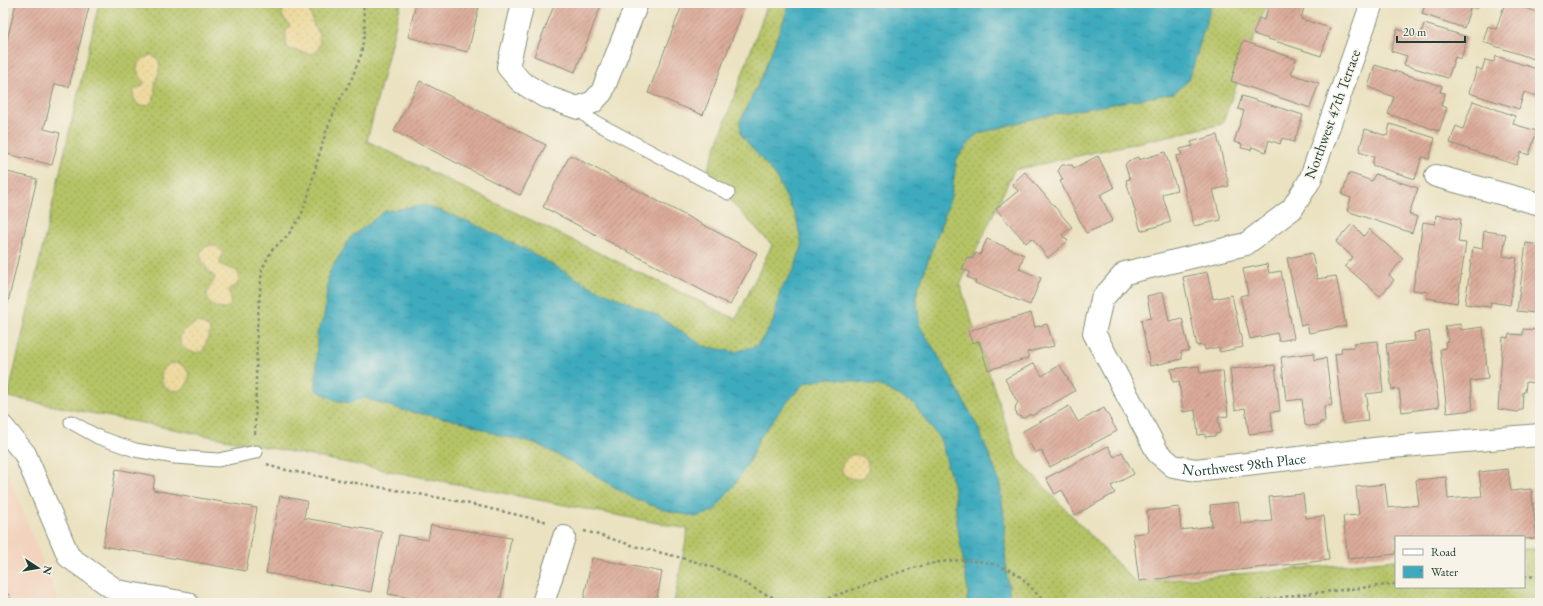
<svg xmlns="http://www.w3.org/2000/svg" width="1543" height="606" font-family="'EB Garamond',serif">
	<defs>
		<pattern id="grass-dots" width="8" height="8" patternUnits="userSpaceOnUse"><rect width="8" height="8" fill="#b6c466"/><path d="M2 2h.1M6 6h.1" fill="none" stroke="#93a055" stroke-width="1.8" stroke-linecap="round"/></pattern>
		<pattern id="sand-dots" width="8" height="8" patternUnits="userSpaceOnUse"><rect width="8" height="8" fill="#eeda9e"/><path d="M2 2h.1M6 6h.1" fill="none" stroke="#ccbc89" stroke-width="1.8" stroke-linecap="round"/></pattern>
		<pattern id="water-ripples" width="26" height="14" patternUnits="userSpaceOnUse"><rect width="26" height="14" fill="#3eaabd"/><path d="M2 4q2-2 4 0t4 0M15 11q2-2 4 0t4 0" fill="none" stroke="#338c9a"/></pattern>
		<pattern id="building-hatch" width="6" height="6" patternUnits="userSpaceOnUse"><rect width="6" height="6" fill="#dcab9a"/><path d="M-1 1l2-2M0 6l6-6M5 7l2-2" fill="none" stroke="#b28c7e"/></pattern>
	</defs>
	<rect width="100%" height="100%" fill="#f7f3e8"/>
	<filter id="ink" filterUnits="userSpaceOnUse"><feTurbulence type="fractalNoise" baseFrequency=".025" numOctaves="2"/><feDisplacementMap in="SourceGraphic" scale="8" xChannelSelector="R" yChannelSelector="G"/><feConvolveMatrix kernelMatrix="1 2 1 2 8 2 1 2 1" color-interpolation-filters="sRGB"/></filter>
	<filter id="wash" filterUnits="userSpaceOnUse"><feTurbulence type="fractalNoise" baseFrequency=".012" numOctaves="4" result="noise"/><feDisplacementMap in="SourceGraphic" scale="16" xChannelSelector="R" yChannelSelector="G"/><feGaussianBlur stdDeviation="0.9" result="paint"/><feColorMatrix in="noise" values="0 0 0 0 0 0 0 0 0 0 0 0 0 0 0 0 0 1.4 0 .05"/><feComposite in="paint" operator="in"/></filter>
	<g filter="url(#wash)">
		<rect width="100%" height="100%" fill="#ebe2c1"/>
		<path fill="#f2d4be" d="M 3,460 L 59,603 L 3,603 Z"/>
		<path fill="url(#grass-dots)" stroke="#6a804d" d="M 99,3 L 401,3 L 367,141 L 736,319 L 772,245 L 706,175 L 768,3 L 1267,3 L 1222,124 L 1014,170 L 960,285 L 1017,458 L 1136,583 L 1396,560 L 1396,587 L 1524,587 L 1524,549 L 1540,549 L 1540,603 L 674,603 L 688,529 L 8,397 Z"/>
		<g fill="url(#sand-dots)" stroke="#868c69">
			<path d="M 292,3 L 304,4 L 309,8 L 314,26 L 318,32 L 320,39 L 319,47 L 316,52 L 311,54 L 289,49 L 286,44 L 286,31 L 289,28 L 289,24 L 282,16 C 282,9 285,6 292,3 Z"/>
			<path d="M 152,55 L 159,60 C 161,69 158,73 156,81 C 153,92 158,96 149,105 L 140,106 C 135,101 132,98 134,90 L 142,86 L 144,83 C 143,79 139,77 138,72 C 134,62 144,57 152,55 Z"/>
			<path d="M 211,245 C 218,246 220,248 223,254 L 220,260 L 220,264 C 229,270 244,267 237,285 L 230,288 L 228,291 C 229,293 231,297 231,300 C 232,315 206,309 207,294 C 208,287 214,284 215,277 C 207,269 189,250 211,245 Z"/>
			<path d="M 198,322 L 209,327 L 210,332 L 203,351 C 193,356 176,348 181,335 C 184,329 192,325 198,322 Z"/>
			<circle cx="175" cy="377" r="14"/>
			<path d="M 851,455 C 877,451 872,488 848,477 C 836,471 843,460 851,455 Z"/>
		</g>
		<path fill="url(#water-ripples)" stroke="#2e7478" d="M 790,3 L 1212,3 L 1189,80 L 1174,93 L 1040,117 L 977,134 L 957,158 L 951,197 L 916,295 L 920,326 L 948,372 L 978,427 L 999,480 L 1004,515 L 1006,570 L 1011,603 L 967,603 L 968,592 L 957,523 L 954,489 L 941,441 L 914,404 L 881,386 L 831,378 L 805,383 L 782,408 L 759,439 L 750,460 L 737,481 L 714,511 L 696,517 L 665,510 L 632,498 L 593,474 L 535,443 L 498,435 L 464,422 L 402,410 L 364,398 L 349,403 L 335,400 L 316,390 L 317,333 L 324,316 L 329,273 L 350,238 L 385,211 L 425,205 L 470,222 L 527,250 L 590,286 L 657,315 L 703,346 L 735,352 L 758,345 L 773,322 L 780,291 L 794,269 L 802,246 L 796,217 L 775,175 L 741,135 L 740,121 L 762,76 Z"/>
		<g id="blocks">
			<g fill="url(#building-hatch)">
				<path d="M 16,3 L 90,3 L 69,87 L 55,84 L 44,129 L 60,133 L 52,165 L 3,153 L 3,57 Z"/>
				<path d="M 416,3 L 480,3 L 468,52 L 408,37 Z"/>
				<path d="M 555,3 L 602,3 L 575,72 L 534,56 Z"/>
				<path d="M 683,3 L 746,3 L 703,115 L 648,93 Z"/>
				<path d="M 1270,3 L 1302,3 L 1305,4 L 1301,19 L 1330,28 L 1321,56 L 1253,34 L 1259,18 L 1264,20 Z"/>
				<path d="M 1421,3 L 1479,3 L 1477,8 L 1471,6 L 1464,28 L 1422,14 L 1425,5 Z"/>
				<path d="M 1505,3 L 1510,3 L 1540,13 L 1540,61 L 1483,42 L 1488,26 L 1496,29 Z"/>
				<path d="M 1424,24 L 1468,37 L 1461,59 L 1455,57 L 1448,78 L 1404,65 L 1407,56 L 1391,51 L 1397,29 L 1420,36 Z"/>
				<path d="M 1243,41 L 1296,59 L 1291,74 L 1319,83 L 1310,108 L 1231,81 Z"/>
				<path d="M 1496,56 L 1540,70 L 1540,97 L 1524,92 L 1519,109 L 1469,93 L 1477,68 L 1482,70 L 1485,60 L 1494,62 Z"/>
				<path d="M 1375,65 L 1442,86 L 1440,92 L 1445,93 L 1441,106 L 1447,108 L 1439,131 L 1388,114 L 1394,97 L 1368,87 Z"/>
				<path d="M 420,81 L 546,145 L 520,195 L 394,131 Z"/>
				<path d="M 1242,96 L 1303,115 L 1294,142 L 1282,138 L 1280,144 L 1269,140 L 1266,152 L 1252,147 L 1251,150 L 1241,148 L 1242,144 L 1234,142 L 1244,111 L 1238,109 Z"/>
				<path d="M 1473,101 L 1515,116 L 1513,124 L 1537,131 L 1529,155 L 1521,152 L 1516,165 L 1450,143 L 1456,126 L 1463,129 Z"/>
				<path d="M 1390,124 L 1435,138 L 1429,159 L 1422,157 L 1415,179 L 1372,165 L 1374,157 L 1359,152 L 1365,129 L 1387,136 Z"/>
				<path d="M 1217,135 L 1229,186 L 1213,190 L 1221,220 L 1194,226 L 1176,156 L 1182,155 L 1180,149 L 1193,146 L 1191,142 Z"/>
				<path d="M 1165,152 L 1177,190 L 1162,194 L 1171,222 L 1141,231 L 1126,180 L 1130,179 L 1125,165 L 1128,161 L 1138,157 L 1139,160 Z"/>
				<path d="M 570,155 L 757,253 L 730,305 L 543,207 Z"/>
				<path d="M 1098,156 L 1114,188 L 1100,195 L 1113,221 L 1086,233 L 1060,181 L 1063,180 L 1058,171 L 1062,165 L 1072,165 L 1074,168 Z"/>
				<path d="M 3,171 L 37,179 L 4,319 L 3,319 Z"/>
				<path d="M 1025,172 L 1072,227 L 1062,235 L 1068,241 L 1048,258 L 1032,238 L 1026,243 L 996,209 L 1018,191 L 1012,184 Z"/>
				<path d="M 1349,173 L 1372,181 L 1375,174 L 1418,188 L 1409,214 L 1417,217 L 1412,233 L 1347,211 L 1351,198 L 1342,195 Z"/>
				<path d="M 1436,215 L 1461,219 L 1458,242 L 1466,243 L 1457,303 L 1427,298 L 1428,292 L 1413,290 L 1423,222 L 1435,224 Z"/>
				<path d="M 1352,224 L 1364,236 L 1369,229 L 1403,259 L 1389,275 L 1394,280 L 1380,296 L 1345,266 L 1353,257 L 1336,242 Z"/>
				<path d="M 1484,231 L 1506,234 L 1503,256 L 1517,258 L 1510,305 L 1491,302 L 1490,307 L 1465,304 L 1473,247 L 1482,249 Z"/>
				<path d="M 987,239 L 1024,255 L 1019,269 L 1041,278 L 1030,305 L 975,283 L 976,281 L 967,277 L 970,272 L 962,269 L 967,257 L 973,259 L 976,253 L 980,255 Z"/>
				<path d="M 1526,243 L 1540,245 L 1540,307 L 1536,306 L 1535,313 L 1517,311 Z"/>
				<path d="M 1312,253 L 1317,279 L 1336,276 L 1346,326 L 1309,333 L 1307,324 L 1301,326 L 1287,258 Z"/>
				<path d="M 1267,264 L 1269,273 L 1281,271 L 1294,338 L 1279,341 L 1277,333 L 1250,339 L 1240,296 L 1248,294 L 1243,269 Z"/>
				<path d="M 1207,272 L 1213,299 L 1232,295 L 1243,347 L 1220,352 L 1219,347 L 1205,350 L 1204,345 L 1197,346 L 1183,277 Z"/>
				<path d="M 1163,292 L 1169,321 L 1182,318 L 1189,350 L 1181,352 L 1182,359 L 1150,366 L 1141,320 L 1151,318 L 1147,296 Z"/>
				<path d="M 1031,313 L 1035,327 L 1047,324 L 1054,346 L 1027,352 L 1029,358 L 988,370 L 979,341 L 972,343 L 968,331 Z"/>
				<path d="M 1460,324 L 1461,330 L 1483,327 L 1488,379 L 1470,381 L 1473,410 L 1447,413 L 1440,349 L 1446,348 L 1445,342 L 1448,341 L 1445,326 Z"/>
				<path d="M 1523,329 L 1540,330 L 1540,383 L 1526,382 L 1525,392 L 1523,392 L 1522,410 L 1519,410 L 1518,412 L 1498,409 L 1503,337 L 1508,338 L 1509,334 L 1523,335 Z"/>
				<path d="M 1429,331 L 1439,407 L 1402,412 L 1399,389 L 1392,390 L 1386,344 L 1415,341 L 1414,333 Z"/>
				<path d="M 1378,341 L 1383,392 L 1366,394 L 1368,404 L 1366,404 L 1368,421 L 1343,424 L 1335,354 L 1342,353 L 1341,348 L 1354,347 L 1354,343 Z"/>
				<path d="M 1314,353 L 1314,360 L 1326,358 L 1332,405 L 1324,406 L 1325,422 L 1320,422 L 1320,425 L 1309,426 L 1305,425 L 1302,399 L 1286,401 L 1281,357 Z"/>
				<path d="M 1034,363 L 1042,376 L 1060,365 L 1075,391 L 1031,416 L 1030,414 L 1024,418 L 1018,416 L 1015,411 L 1016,405 L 1018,403 L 1005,379 Z"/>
				<path d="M 1275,365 L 1280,411 L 1271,412 L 1273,431 L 1249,434 L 1245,408 L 1235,410 L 1230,369 Z"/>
				<path d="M 1199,366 L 1200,373 L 1223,371 L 1228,416 L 1218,417 L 1220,433 L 1215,434 L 1215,436 L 1205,437 L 1205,434 L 1198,435 L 1195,410 L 1183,412 L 1179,381 L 1173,382 L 1171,369 Z"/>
				<path d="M 1069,406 L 1078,422 L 1104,408 L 1117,431 L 1050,467 L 1041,450 L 1035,453 L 1023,431 Z"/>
				<path d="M 1108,446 L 1114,457 L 1122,452 L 1134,474 L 1111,486 L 1115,493 L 1075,515 L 1062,490 L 1055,494 L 1046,478 Z"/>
				<path d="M 116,469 L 155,476 L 153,490 L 257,508 L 246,571 L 103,546 Z"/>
				<path d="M 1508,469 L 1511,491 L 1531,489 L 1537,538 L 1524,539 L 1524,537 L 1396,537 L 1396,554 L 1348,559 L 1343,516 L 1359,515 L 1356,487 L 1385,484 L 1388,508 L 1419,505 L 1416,480 L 1446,477 L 1448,499 L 1482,496 L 1479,472 Z"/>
				<path d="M 1303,494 L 1306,518 L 1324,516 L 1329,560 L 1139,581 L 1133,534 L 1149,532 L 1147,511 L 1179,507 L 1181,530 L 1212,526 L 1210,505 L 1238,502 L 1241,524 L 1272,521 L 1269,497 Z"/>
				<path d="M 280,496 L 307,501 L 304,518 L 382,532 L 371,592 L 266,573 Z"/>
				<path d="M 431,525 L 511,538 L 500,603 L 442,603 L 388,594 L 399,535 L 428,540 Z"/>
				<path d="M 592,558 L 662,572 L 656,603 L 583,603 Z"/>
			</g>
		</g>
	</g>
	<g filter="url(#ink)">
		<use href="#blocks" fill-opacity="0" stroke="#85907a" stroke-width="1"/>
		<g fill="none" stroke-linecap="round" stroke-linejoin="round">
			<g stroke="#85907a" stroke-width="15">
				<g id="lane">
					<path d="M 578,108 L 591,120 L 728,193"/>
					<path d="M 71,422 L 98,437 L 135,450 L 175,457 L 218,460 L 256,452"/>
					<path d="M 3,599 L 4,603"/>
				</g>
			</g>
			<g stroke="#85907a" stroke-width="24">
				<g id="street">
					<path d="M 523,3 L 508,67 L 521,82 L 544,96 L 578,108 L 593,102 L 602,92 L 637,3"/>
					<path id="s1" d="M 1372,3 L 1310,180 L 1292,209 L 1246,244 L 1125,273 L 1102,299 L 1094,333 L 1158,453 L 1173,466 L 1196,470 L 1391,447 L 1540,435"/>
					<path d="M 1436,176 L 1540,204"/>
					<path d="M 3,427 L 25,454 L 69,557 L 117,591 L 187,603"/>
					<path d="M 543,603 L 564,537"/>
				</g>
			</g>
			<g stroke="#85907a" stroke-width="2.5" stroke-dasharray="3 3" stroke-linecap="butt">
				<path d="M 255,434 L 257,328 L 262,269 L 272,250 L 288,235 L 301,216 L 309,193 L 317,162 L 326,132 L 337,105 L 352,78 L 361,55 L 365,30 L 363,3"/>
				<path d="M 267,464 L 276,468 L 312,475 L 457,501 L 548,522"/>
				<path d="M 584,531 C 600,535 615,540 631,545 C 659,553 687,558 715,568 C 742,579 768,602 798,602 C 816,603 840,594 857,588 C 904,570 961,546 1011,571 C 1026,578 1034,593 1046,603"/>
				<path d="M 1524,576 L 1540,577"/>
				<path d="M 1250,603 L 1296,595 L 1396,584"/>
			</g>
			<use href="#lane" stroke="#fff" stroke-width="13"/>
			<use href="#street" stroke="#fff" stroke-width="22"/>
		</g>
	</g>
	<g text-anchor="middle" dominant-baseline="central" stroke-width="3" stroke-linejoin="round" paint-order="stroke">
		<g font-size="15" fill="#1f3d34" stroke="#f7f3e8">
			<text transform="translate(1332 114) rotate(-70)">Northwest 47th Terrace</text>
			<text stroke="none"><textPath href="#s1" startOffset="701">Northwest 98th Place</textPath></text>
		</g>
	</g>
	<rect width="1543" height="606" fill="none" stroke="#f7f3e8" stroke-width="16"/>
	<rect x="1395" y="536" width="130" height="52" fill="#f7f3e8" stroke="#a1aaa0"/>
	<rect x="1403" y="549" width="20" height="6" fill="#ffffff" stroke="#a1aaa0"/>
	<text x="1431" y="556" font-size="12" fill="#1f3d34">Road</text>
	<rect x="1403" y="566" width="20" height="12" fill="url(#water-ripples)" stroke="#a1aaa0"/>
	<text x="1431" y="576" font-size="12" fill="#1f3d34">Water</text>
	<g transform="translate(38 568) rotate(102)" stroke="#f7f3e8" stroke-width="3" paint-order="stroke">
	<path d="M0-3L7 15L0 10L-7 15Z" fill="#1f3d34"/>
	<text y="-6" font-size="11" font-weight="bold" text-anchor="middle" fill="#1f3d34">N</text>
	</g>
	<path d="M1397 36v6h68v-6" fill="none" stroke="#1f3d34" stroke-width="2"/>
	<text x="1403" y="36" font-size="12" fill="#1f3d34" stroke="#f7f3e8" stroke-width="3" paint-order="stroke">20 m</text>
</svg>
